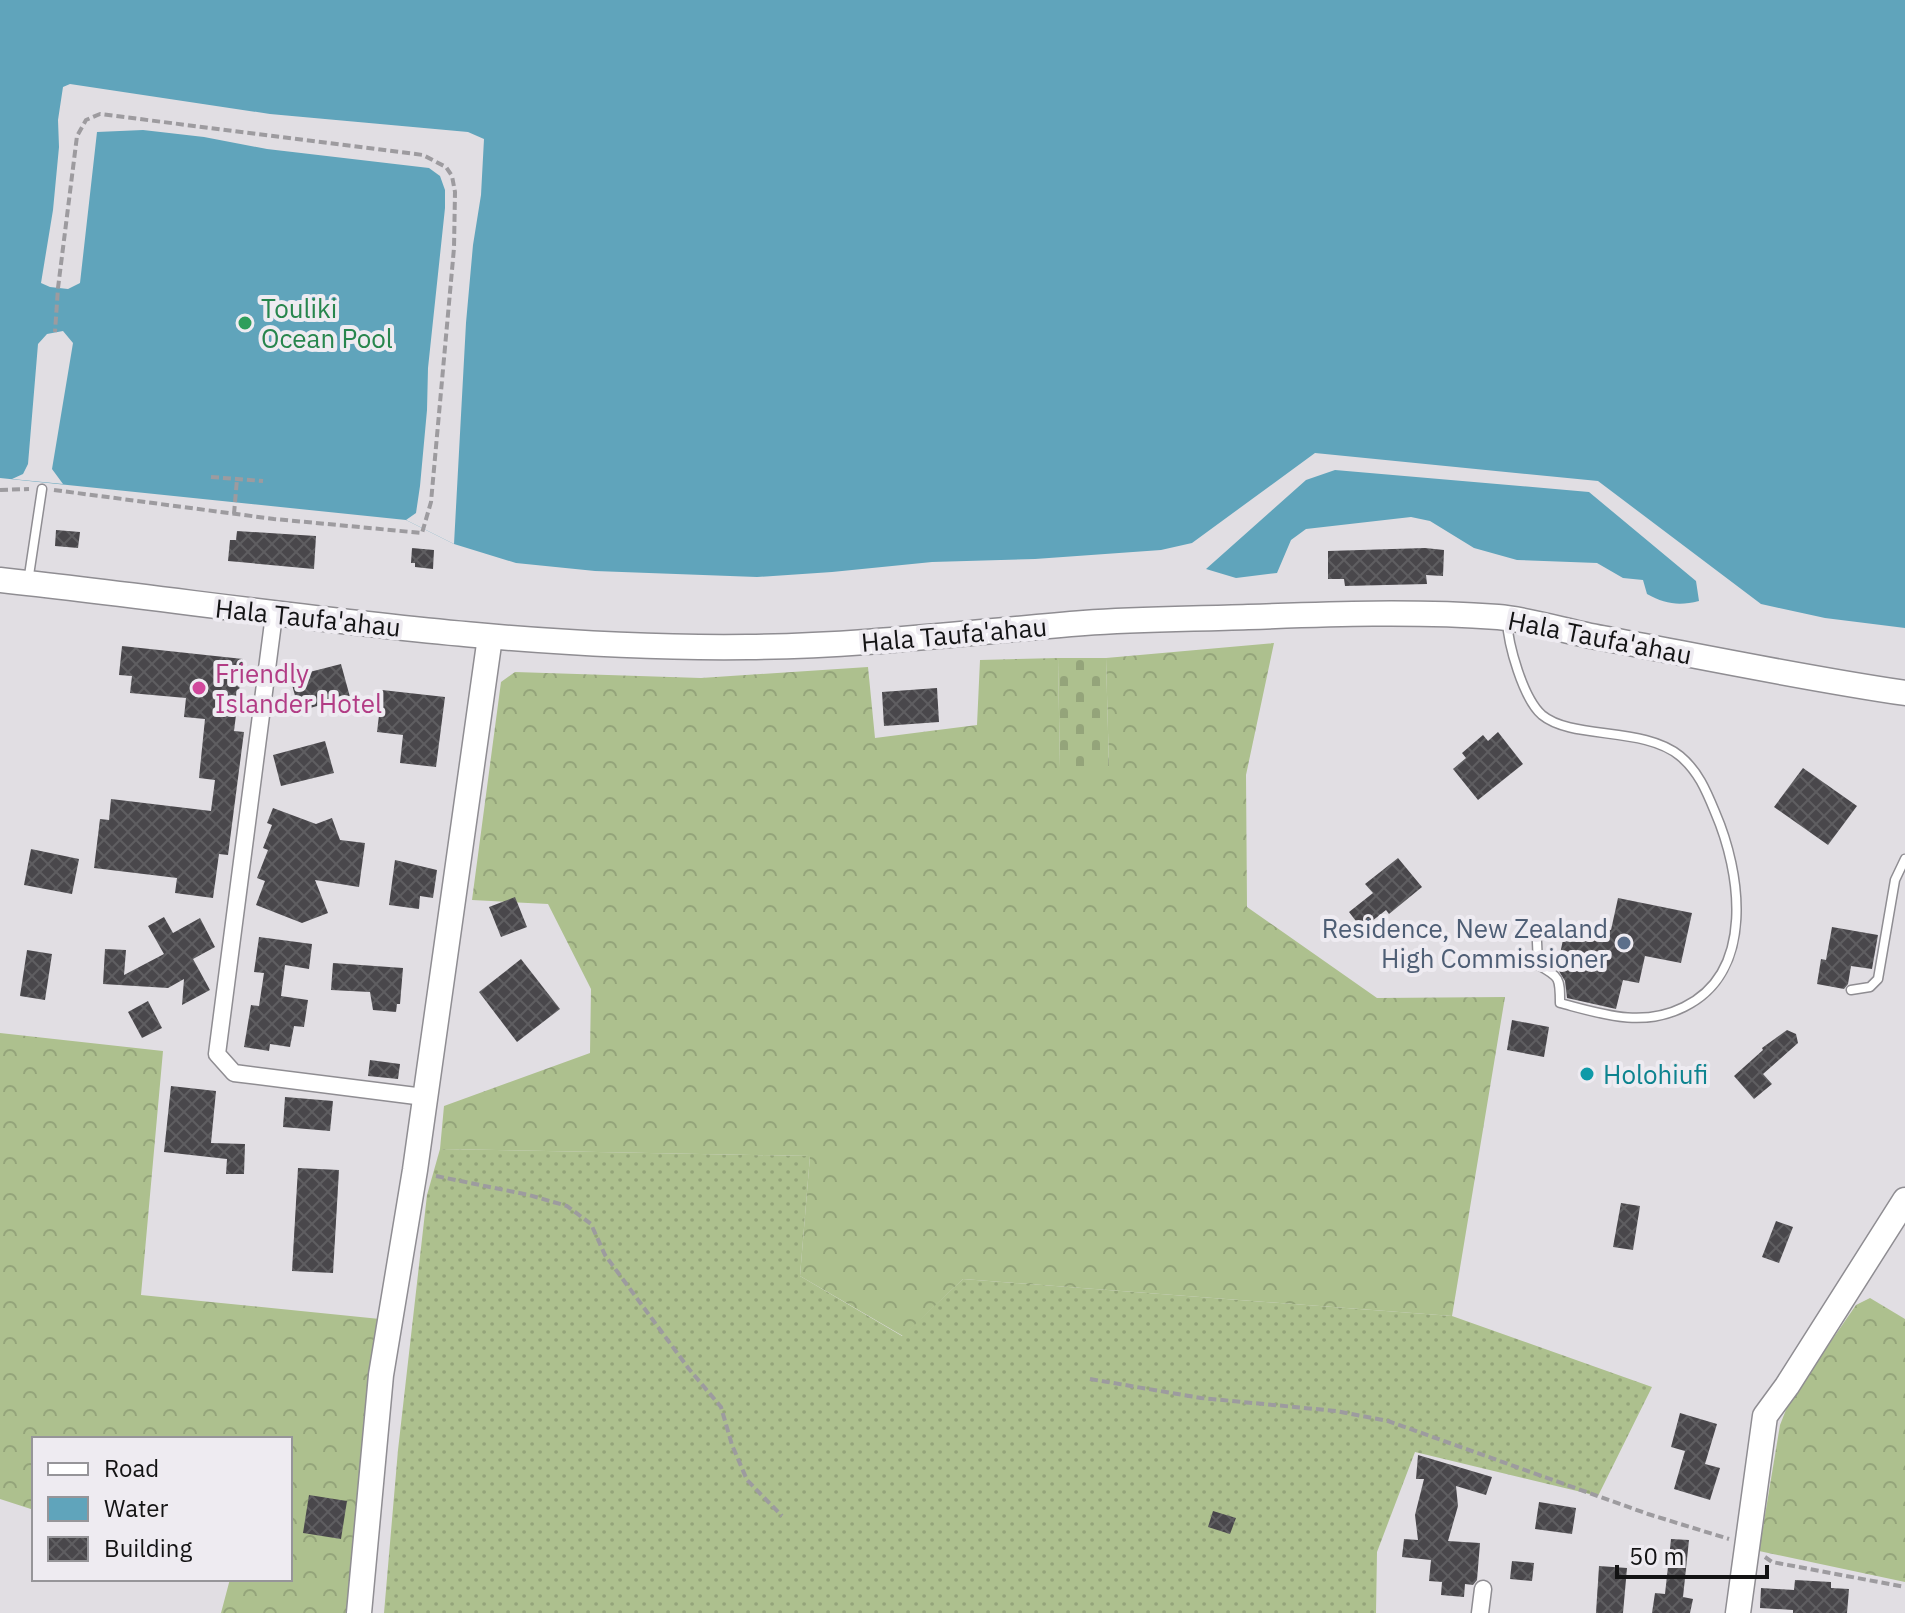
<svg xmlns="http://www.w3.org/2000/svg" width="1905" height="1613" font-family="'IBM Plex Sans',sans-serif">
	<defs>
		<pattern id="grass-dots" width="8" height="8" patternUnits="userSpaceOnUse" patternTransform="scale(2)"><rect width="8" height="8" fill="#adc08e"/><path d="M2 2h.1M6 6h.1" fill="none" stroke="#94a47a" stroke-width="1.8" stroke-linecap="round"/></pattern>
		<pattern id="forest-crowns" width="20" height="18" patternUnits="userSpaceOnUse" patternTransform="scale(2)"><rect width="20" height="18" fill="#adc08e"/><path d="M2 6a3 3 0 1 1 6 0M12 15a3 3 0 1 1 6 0" fill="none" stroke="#94a47a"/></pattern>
		<pattern id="cemetery-stones" width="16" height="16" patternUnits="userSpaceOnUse" patternTransform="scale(2)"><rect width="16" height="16" fill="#adc08e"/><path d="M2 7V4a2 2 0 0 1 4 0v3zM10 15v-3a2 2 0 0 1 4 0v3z" fill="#94a47a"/></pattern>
		<pattern id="building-cross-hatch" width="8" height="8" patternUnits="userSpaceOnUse" patternTransform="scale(2)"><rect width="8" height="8" fill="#49474b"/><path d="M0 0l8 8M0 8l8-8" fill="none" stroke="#5f5e61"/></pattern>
	</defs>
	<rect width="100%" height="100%" fill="#e1dee3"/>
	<path fill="url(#grass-dots)" d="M 440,1149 L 810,1156 L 800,1276 L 902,1336 L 963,1279 L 1452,1316 L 1652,1387 L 1598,1496 L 1415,1452 L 1377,1552 L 1376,1613 L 384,1613 L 398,1450 L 427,1195 Z"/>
	<g fill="url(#forest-crowns)">
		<path d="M 1274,643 L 1246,775 L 1247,907 L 1377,998 L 1505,997 L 1452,1316 L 963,1279 L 903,1336 L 800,1276 L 810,1156 L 440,1149 L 444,1106 L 590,1053 L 591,989 L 548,904 L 472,900 L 501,682 L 515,672 L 701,678 L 868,667 L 875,738 L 977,725 L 980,660 L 1058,658 L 1060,768 L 1109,767 L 1106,658 Z"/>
		<path d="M 0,1033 L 163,1051 L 141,1295 L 380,1319 L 349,1613 L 221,1613 L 230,1579 L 290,1579 L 290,1439 L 34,1439 L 34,1510 L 0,1499 Z"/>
		<path d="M 1870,1298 L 1905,1319 L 1905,1582 L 1759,1551 L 1780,1425 L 1789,1402 L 1856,1305 Z"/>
	</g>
	<path fill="url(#cemetery-stones)" d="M 1058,658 L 1106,658 L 1109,768 L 1060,769 Z"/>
	<g fill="#60a4bb">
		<path d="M 0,0 L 1905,0 L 1905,628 L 1825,618 L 1761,604 L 1598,481 L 1315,453 L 1192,543 L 1161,550 L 1035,559 L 932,562 L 832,572 L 757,577 L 595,571 L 516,563 L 454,544 L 406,520 L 0,478 Z"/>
		<path d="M 1335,470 L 1589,492 L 1696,581 L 1699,601 C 1679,606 1665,604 1647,594 L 1643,580 L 1623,578 L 1597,563 L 1517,560 L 1474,548 L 1430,521 L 1411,517 L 1306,529 L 1291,540 L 1277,573 L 1236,578 L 1206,569 L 1306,480 Z"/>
	</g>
	<g fill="#e1dee3">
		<path d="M 70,84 L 270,114 L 468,132 L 484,139 L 481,195 L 473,245 L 466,323 L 454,544 L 406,520 L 416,513 L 420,486 L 427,410 L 428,368 L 445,208 L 445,190 L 440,176 L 429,168 L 267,149 L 204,137 L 143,130 L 97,132 L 80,283 L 68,289 L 50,287 L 41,283 L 53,210 L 59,147 L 58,120 L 63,87 Z"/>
		<path d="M 63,331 L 73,343 L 52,469 L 63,484 L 12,479 L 23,474 L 28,464 L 38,344 L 47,334 Z"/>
	</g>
	<g fill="url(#building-cross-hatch)">
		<path d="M 56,530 L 80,532 L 78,548 L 55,546 Z"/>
		<path d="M 237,531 L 316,536 L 314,569 L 228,561 L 230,540 L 236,540 Z"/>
		<path d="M 412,548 L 434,550 L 433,569 L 415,567 L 415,563 L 411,563 Z"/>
		<path d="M 1425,548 L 1444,550 L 1443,576 L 1426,575 L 1427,584 L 1345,586 L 1344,579 L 1328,579 L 1328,551 Z"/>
		<path d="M 122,646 L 243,659 L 234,731 L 244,732 L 228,855 L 219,854 L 213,898 L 175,893 L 177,878 L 94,868 L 100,819 L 109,820 L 111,799 L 211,811 L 215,780 L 199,778 L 205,719 L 184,717 L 186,698 L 130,693 L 132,676 L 119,675 Z"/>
		<path d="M 341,664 L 350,697 L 299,711 L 290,677 Z"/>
		<path d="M 937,688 L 939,722 L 884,726 L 882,692 Z"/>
		<path d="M 382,690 L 445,697 L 436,767 L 400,763 L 403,735 L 377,732 Z"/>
		<path d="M 1498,732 L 1523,764 L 1478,800 L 1453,769 L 1466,758 L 1462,753 L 1483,735 L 1488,741 Z"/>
		<path d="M 325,741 L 334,773 L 281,786 L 273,755 Z"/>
		<path d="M 1803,768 L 1857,806 L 1828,845 L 1774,807 Z"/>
		<path d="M 273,808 L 316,824 L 332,818 L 340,840 L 365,843 L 359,887 L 315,880 L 328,913 L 302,923 L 256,905 L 265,881 L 257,878 L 268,850 L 263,848 L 272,825 L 267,823 Z"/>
		<path d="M 31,849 L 79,859 L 72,894 L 24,885 Z"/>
		<path d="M 1398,858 L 1422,887 L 1389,914 L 1386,910 L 1362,929 L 1349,912 L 1373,893 L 1365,884 Z"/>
		<path d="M 395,860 L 437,870 L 433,898 L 420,896 L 419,909 L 389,905 Z"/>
		<path d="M 515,897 L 527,927 L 501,937 L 489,907 Z"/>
		<path d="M 1618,898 L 1692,913 L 1681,963 L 1645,956 L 1639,983 L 1623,980 L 1616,1009 L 1567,998 L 1565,981 L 1557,968 L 1567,921 L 1611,930 Z"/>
		<path d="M 164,917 L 173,933 L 200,918 L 215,947 L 193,959 L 210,990 L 182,1005 L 184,979 L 168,988 L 103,984 L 105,949 L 126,950 L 124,975 L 164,954 L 148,926 Z"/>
		<path d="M 1832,927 L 1878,935 L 1872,969 L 1851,966 L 1848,984 L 1844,989 L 1817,984 L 1821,959 L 1826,960 Z"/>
		<path d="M 259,937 L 312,944 L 309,969 L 285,965 L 281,996 L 308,1000 L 304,1027 L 294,1026 L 290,1047 L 270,1044 L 269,1051 L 244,1047 L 251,1005 L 259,1006 L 264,973 L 254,972 Z"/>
		<path d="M 27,950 L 52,954 L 45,1000 L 20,996 Z"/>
		<path d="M 521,959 L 560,1009 L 517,1042 L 479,992 Z"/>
		<path d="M 333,963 L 403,968 L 400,1004 L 397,1004 L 396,1012 L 373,1010 L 370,992 L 331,990 Z"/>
		<path d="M 148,1001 L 162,1028 L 142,1038 L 128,1012 Z"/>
		<path d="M 1512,1020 L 1549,1027 L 1544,1057 L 1507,1050 Z"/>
		<path d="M 1787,1030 L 1796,1034 L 1798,1043 L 1763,1074 L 1772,1084 L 1754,1099 L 1734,1076 L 1763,1050 L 1762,1048 Z"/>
		<path d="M 370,1060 L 400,1064 L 398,1079 L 368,1076 Z"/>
		<path d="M 171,1086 L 216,1091 L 211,1143 L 245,1144 L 244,1174 L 226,1174 L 227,1159 L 164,1152 Z"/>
		<path d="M 285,1097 L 333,1101 L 330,1131 L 283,1127 Z"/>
		<path d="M 298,1168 L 339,1170 L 333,1273 L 292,1271 Z"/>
		<path d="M 1621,1203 L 1640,1206 L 1633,1250 L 1613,1247 Z"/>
		<path d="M 1776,1221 L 1793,1227 L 1779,1263 L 1762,1257 Z"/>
		<path d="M 1680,1413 L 1717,1424 L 1705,1464 L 1720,1468 L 1710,1500 L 1674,1489 L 1685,1451 L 1671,1447 Z"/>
		<path d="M 1418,1455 L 1492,1477 L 1486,1495 L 1456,1486 L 1458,1506 L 1448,1541 L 1480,1543 L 1477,1580 L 1473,1585 L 1465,1584 L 1464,1597 L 1441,1595 L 1442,1582 L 1429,1581 L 1431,1560 L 1402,1557 L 1404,1539 L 1418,1540 L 1415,1515 L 1424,1479 L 1416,1479 Z"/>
		<path d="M 309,1495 L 347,1501 L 341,1539 L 303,1533 Z"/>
		<path d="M 1539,1502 L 1576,1508 L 1572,1534 L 1535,1529 Z"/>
		<path d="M 1213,1511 L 1236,1518 L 1230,1534 L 1208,1527 Z"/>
		<path d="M 1671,1539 L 1689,1540 L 1683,1597 L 1693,1599 L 1690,1613 L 1652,1613 L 1655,1593 L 1665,1594 Z"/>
		<path d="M 1512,1561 L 1534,1563 L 1532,1581 L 1510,1579 Z"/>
		<path d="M 1599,1566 L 1627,1568 L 1623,1613 L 1596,1613 Z"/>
		<path d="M 1795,1580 L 1831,1582 L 1831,1588 L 1849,1589 L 1847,1613 L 1793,1613 L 1793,1610 L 1760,1608 L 1761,1588 L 1794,1590 Z"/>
	</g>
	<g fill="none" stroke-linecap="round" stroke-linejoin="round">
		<g stroke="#8f8d92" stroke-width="11">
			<g id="lane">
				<path d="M 28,582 L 42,489"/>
				<path d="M 1507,620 C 1508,645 1523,698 1542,715 C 1572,740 1644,726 1680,756 C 1698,771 1706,790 1715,812 C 1741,872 1756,972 1684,1007 C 1642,1028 1602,1014 1560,1003 C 1560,978 1560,977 1538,965 L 1537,942"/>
				<path d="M 1851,990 L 1870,987 L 1878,979 L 1895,880 L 1905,859"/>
			</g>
		</g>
		<g stroke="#8f8d92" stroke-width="19">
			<g id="street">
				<path d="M 274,615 L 217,1054 L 234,1073 L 424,1097"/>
				<path d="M 1480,1613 L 1483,1589"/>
			</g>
		</g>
		<g stroke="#8f8d92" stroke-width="27">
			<g id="secondary">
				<path d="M 0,580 C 249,607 497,650 748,647 C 860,646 972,632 1084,623 C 1138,619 1193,619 1248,617 C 1331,614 1414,611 1498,617 C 1533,620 1567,632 1602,638 C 1703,657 1803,678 1905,693"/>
				<path d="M 359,1613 L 381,1375 L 415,1170 L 490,637"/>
				<path d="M 1738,1613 L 1765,1416 L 1787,1386 L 1905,1200"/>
			</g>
		</g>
		<g stroke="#9d9b9f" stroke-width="4" stroke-dasharray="8 4" stroke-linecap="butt">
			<path d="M 211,477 L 263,481"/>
			<path d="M 0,490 L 29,489"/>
			<path d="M 54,490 L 274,519 L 422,533 L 431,502 L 454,248 L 455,192 L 452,176 L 446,167 L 423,155 L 100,114 L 86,120 L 77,136 L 58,288 L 55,332"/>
			<path d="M 234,514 L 237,479"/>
			<path d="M 436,1176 L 529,1195 L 567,1206 L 591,1224 L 605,1255 L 689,1369 L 721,1407 L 732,1445 L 747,1480 L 782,1516"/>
			<path d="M 1090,1379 L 1201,1398 L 1336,1411 L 1388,1421 L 1648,1514 L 1729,1539"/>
			<path d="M 1765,1557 L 1772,1562 L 1905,1587"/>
		</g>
		<use href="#lane" stroke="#fff" stroke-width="8"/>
		<use href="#street" stroke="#fff" stroke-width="16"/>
		<use href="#secondary" stroke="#fff" stroke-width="24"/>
	</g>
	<circle fill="#2e9e5b" stroke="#eeebf1" stroke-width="3" cx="245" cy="323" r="8"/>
	<circle fill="#d1479c" stroke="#eeebf1" stroke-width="3" cx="199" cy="688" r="8"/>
	<circle fill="#5c6f8a" stroke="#eeebf1" stroke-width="3" cx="1624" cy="943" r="8"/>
	<circle fill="#0f9aa8" stroke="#eeebf1" stroke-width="3" cx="1587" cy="1074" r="8"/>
	<g text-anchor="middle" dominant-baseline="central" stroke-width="8" stroke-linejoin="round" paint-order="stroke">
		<g font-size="26" fill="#27864d" stroke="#eeebf1" text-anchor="start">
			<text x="261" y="308">Touliki<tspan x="261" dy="30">Ocean Pool</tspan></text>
		</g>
		<g font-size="26" fill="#131314" stroke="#eeebf1">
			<text transform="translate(308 617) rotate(6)">Hala Taufa'ahau</text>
			<text transform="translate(954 634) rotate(-5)">Hala Taufa'ahau</text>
			<text transform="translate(1600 637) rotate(11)">Hala Taufa'ahau</text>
		</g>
		<g font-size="26" fill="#b23c85" stroke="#eeebf1" text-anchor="start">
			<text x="215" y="673">Friendly<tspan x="215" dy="30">Islander Hotel</tspan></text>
		</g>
		<g font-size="26" fill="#4e5e75" stroke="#eeebf1" text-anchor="end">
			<text x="1608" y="928">Residence, New Zealand<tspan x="1608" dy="30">High Commissioner</tspan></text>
		</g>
		<g font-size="26" fill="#0d838f" stroke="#eeebf1" text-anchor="start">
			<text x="1603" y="1074">Holohiufi</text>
		</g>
	</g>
	<rect x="32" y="1437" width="260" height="144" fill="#eeebf1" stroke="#969599" stroke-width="2"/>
	<rect x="48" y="1463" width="40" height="12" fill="#ffffff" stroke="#969599" stroke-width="2"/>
	<text x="104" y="1477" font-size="24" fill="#131314">Road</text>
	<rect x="48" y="1497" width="40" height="24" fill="#60a4bb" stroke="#969599" stroke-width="2"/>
	<text x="104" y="1517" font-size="24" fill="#131314">Water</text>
	<rect x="48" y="1537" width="40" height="24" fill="url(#building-cross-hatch)" stroke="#969599" stroke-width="2"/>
	<text x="104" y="1557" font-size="24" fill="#131314">Building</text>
	<path d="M1617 1565v12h150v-12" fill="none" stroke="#131314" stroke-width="4"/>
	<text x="1629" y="1565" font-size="24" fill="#131314" stroke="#eeebf1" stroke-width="6" paint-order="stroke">50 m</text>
</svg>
